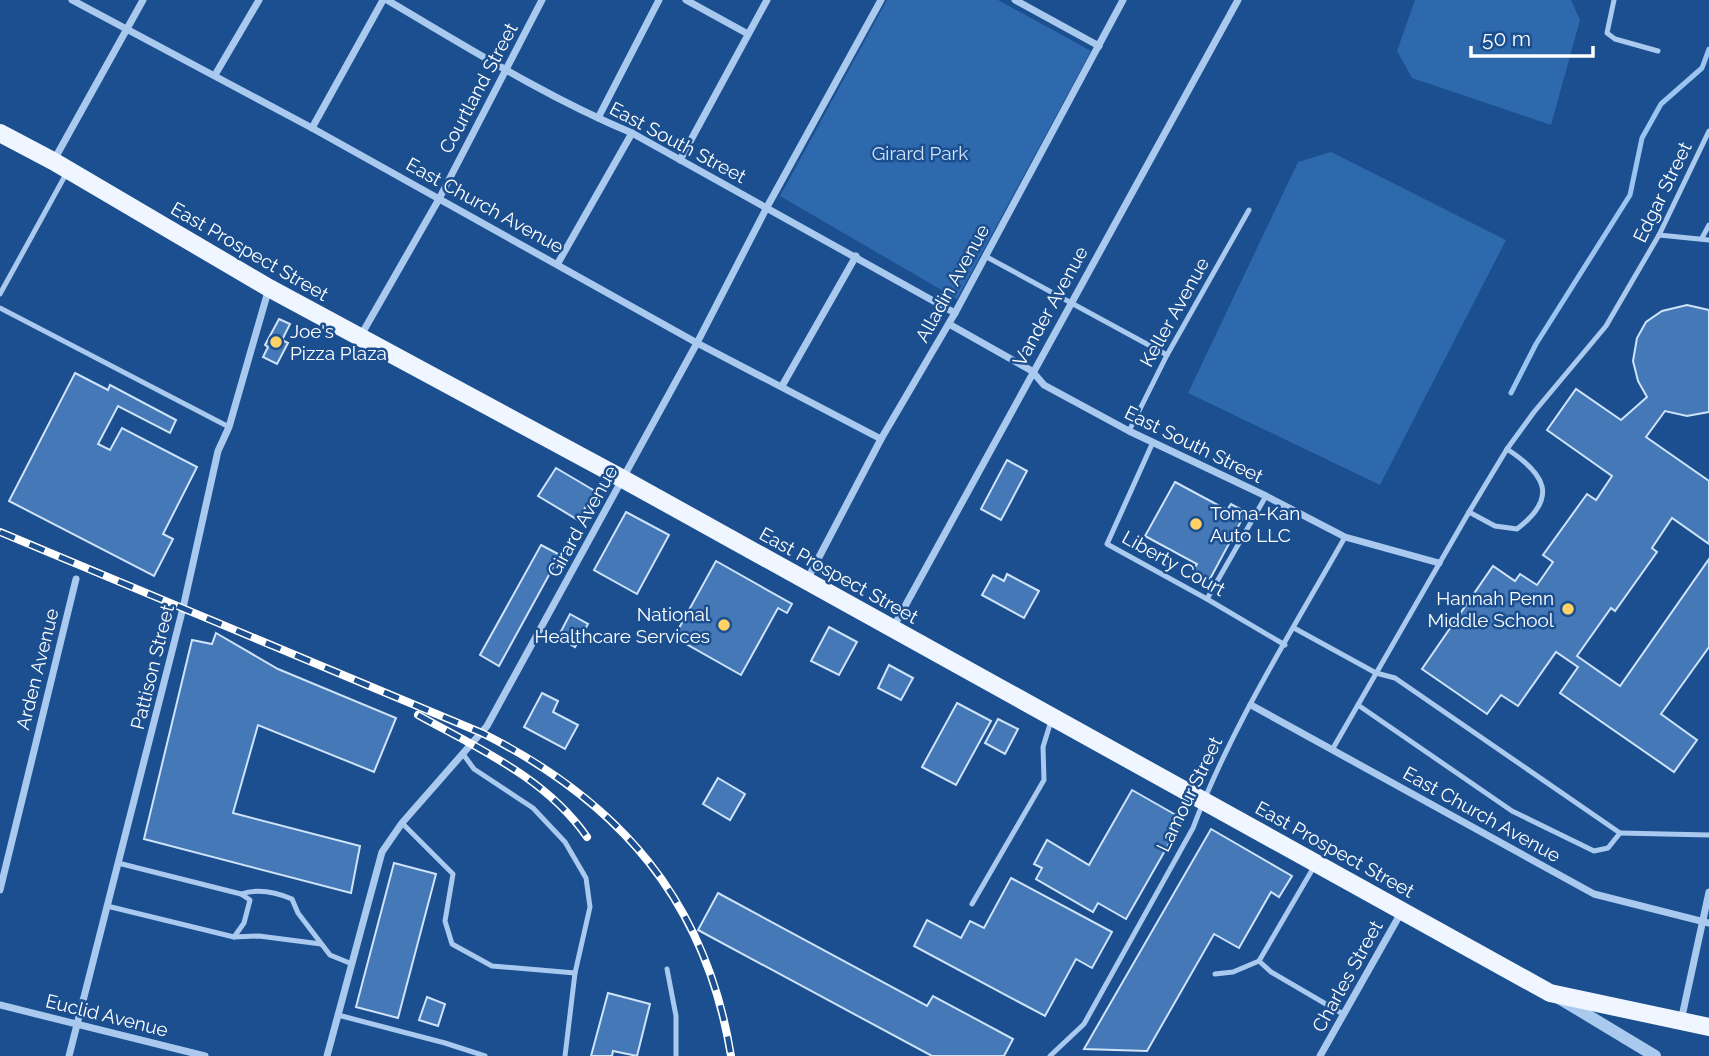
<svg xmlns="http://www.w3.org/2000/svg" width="1709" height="1056" font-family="Raleway,sans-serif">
	<rect width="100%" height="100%" fill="#1b4f8f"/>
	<g fill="#2e69ad">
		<path d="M 887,0 L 998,0 L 1091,51 L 957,299 L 780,196 Z"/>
		<path d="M 1415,0 L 1571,0 L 1580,20 L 1551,125 L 1412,78 L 1397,51 Z"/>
		<path d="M 1331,152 L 1506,240 L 1380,485 L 1188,393 L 1298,162 Z"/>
	</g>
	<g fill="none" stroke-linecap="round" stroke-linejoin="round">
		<path stroke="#9cc4f0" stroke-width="5" d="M 1511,393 L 1536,344 L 1630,195 L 1642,138 L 1661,104 L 1702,68 L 1709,49"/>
	</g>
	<g fill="#4478b7" stroke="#cfe3fa" stroke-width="2">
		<path d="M 1687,305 L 1709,310 L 1709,412 L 1687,416 L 1665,411 L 1646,437 L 1709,481 L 1709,544 L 1672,518 L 1652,548 L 1657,552 L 1615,611 L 1611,608 L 1577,656 L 1620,686 L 1709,559 L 1709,647 L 1661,714 L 1697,740 L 1674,772 L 1560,693 L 1578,667 L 1556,652 L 1518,706 L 1501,695 L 1487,714 L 1422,669 L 1493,566 L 1515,581 L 1520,574 L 1537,585 L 1553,562 L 1543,555 L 1587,494 L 1596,500 L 1612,476 L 1547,430 L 1576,389 L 1621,420 L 1647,397 L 1638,381 L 1633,361 L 1637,338 L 1646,322 L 1662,311 Z"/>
		<path d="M 279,319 L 290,324 L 282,340 L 288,343 L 277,364 L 263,357 L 268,347 L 265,345 Z"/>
		<path d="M 75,373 L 108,390 L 110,385 L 176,420 L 170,433 L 118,406 L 98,444 L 110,450 L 122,428 L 197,467 L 163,534 L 173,539 L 154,576 L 9,501 Z"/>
		<path d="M 1007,460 L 1027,471 L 1001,520 L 981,509 Z"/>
		<path d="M 556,468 L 595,491 L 578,520 L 538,496 Z"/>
		<path d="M 1175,482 L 1227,510 L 1231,504 L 1246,512 L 1210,579 L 1193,570 L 1197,564 L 1145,536 Z"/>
		<path d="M 626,512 L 669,535 L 637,594 L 594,570 Z"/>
		<path d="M 541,545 L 560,555 L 499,666 L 480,655 Z"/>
		<path d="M 716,561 L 792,604 L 787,613 L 778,608 L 741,675 L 674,637 Z"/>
		<path d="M 1007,574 L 1039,591 L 1024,618 L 982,595 L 993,575 L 1004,581 Z"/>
		<path d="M 570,614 L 588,624 L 575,647 L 558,637 Z"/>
		<path d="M 829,627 L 857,642 L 839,675 L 811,661 Z"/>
		<path d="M 216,633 L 278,669 L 396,718 L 374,772 L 258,725 L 233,813 L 360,846 L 351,893 L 144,839 L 192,640 L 212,644 Z"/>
		<path d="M 889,665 L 913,678 L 901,700 L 878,688 Z"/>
		<path d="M 542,693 L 558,701 L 553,712 L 578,725 L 565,749 L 524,727 Z"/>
		<path d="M 957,703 L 991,721 L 956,785 L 922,767 Z"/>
		<path d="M 998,719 L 1018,729 L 1005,754 L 985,743 Z"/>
		<path d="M 718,778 L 745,794 L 730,820 L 703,804 Z"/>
		<path d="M 1132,790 L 1183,819 L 1126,919 L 1098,903 L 1093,912 L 1036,879 L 1042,868 L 1034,864 L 1047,840 L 1089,865 Z"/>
		<path d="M 1211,829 L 1292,876 L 1279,897 L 1271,892 L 1239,948 L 1214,934 L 1147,1051 L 1084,1049 Z"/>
		<path d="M 394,863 L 436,874 L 398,1018 L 356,1007 Z"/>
		<path d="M 1011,878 L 1112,932 L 1092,968 L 1076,959 L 1045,1016 L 914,946 L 927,920 L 961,938 L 970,921 L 984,928 Z"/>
		<path d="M 718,893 L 927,1006 L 933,996 L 1013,1039 L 1004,1056 L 932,1056 L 698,930 Z"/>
		<path d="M 608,993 L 650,1004 L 637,1056 L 613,1051 L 612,1056 L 591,1056 Z"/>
		<path d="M 427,997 L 445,1004 L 438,1026 L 419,1020 Z"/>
	</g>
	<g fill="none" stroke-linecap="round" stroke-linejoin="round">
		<g stroke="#a9c9ee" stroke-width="5">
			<path d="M 1614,0 L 1607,33 L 1615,39 L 1658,51"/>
			<path d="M 1659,235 L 1709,240"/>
			<path d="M 1702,238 L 1709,225"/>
			<path d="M 985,256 L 1167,355"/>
			<path d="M 0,294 L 66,174"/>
			<path d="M 0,308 L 229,427"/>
			<path d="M 1129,431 L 1167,355 L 1249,210"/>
			<path d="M 1153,442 L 1107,544 L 1207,599 L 1285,645"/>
			<path d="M 1469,512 L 1495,526 L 1517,529 C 1559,497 1545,474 1507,449"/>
			<path d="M 1207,599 L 1266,496"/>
			<path d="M 1294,628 L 1376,673 L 1395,678 L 1620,833 L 1608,848 L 1594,851 L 1512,811 L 1358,705"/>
			<path d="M 1332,750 L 1469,512 L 1507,449 L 1534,412 L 1606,326 L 1659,235 L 1709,131"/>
			<path d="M 463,754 L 474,769 L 533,808 L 565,842 L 586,878 L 590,907 L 575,973 L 565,1056"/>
			<path d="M 402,823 L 453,874 L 445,921 L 452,944 L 492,966 L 575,973"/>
			<path d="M 1620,833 L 1709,835"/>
			<path d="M 241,894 C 259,888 276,892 292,899 L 298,913 L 330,955 L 352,964"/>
			<path d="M 972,904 L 1044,780 L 1043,747 L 1051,721"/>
			<path d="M 107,906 L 234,937 L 244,923 L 250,900 L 241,894 L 118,863"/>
			<path d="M 234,937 L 259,936 L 321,944"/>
			<path d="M 1259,961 L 1271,972 L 1343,1014"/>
			<path d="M 667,969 L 676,1016 L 676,1056"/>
			<path d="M 1215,974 L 1233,972 L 1259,961 L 1315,865"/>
			<path d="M 338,1015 L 445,1043 L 485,1056"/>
			<path d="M 1050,1056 L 1084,1024 L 1193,828 C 1231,727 1292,631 1345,537"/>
		</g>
		<g stroke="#a9c9ee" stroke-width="7">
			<path d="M 72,0 L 312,128 L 697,343 L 881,439"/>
			<path d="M 387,0 C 467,47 546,97 632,133 L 955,313"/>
			<path d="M 686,0 L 748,34"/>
			<path d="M 1015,0 L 1099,46"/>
			<path d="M 215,75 L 259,0"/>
			<path d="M 598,118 L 659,0"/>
			<path d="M 312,128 L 383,0"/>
			<path d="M 54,160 L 143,0"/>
			<path d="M 680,160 L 767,0"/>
			<path d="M 558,263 L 632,133"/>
			<path d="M 949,324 L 1032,371 L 1044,385 L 1129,431 L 1266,496 L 1345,537 L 1439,563"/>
			<path d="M 360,337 L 439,199 L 542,0"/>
			<path d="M 782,386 L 856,256"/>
			<path d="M 807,580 L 881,439 L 955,313 L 1123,0"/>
			<path d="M 893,628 L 1238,0"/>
			<path d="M 1251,705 L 1594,894 L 1709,923"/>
			<path d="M 0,890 L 76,579"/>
			<path d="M 0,1005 L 205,1056"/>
			<path d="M 1681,1021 L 1709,892"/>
			<path d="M 69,1056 L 183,608 L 218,451 L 229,427 L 269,288"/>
			<path d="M 327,1056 L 382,852 L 402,823 L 487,726 L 697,343 L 767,207 L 881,0"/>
			<path d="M 1320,1056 L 1402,911"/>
		</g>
		<path stroke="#a9c9ee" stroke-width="12" d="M 1559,998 L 1655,1056"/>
		<path stroke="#f0f6ff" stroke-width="18" d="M 0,133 L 53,161 L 269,288 L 623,479 L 1550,993 L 1709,1027"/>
		<g stroke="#fff" stroke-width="8">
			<g id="rail">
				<path d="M 0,532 L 482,733 C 620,802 706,901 731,1056"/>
				<path d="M 418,715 C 479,749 546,778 587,837"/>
			</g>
		</g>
		<use href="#rail" stroke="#1b4f8f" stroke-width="5" stroke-dasharray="16" stroke-linecap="butt"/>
	</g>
	<g fill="#ffd166" stroke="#1b4f8f" stroke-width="2.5">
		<circle cx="276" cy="342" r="7"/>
		<circle cx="1196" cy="524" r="7"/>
		<circle cx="1568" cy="609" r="7"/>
		<circle cx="724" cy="625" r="7"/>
	</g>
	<g text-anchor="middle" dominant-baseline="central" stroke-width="5" stroke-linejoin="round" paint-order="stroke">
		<g font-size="19" fill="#fff" stroke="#1b4f8f">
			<text transform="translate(478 88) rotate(-62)">Courtland Street</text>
			<text transform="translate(678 142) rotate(28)">East South Street</text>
			<text transform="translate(1662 192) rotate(-64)">Edgar Street</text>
			<text transform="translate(485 205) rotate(29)">East Church Avenue</text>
			<text transform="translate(250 251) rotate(30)">East Prospect Street</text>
			<text transform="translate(952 283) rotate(-61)">Alladin Avenue</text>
			<text transform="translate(1050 306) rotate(-61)">Vander Avenue</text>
			<text transform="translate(1174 312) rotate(-61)">Keller Avenue</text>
			<text transform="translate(1194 444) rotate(26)">East South Street</text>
			<text transform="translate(582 521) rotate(-61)">Girard Avenue</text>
			<text transform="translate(1174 563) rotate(29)">Liberty Court</text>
			<text transform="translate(839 575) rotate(29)">East Prospect Street</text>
			<text transform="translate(152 667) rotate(-76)">Pattison Street</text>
			<text transform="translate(37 669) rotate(-76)">Arden Avenue</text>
			<text transform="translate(1189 794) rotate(-64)">Lamour Street</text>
			<text transform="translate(1482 814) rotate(29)">East Church Avenue</text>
			<text transform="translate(1335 849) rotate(29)">East Prospect Street</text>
			<text transform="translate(1347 976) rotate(-61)">Charles Street</text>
			<text transform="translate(107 1015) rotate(14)">Euclid Avenue</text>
		</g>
		<g font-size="19" fill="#cfe3fa" stroke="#1b4f8f">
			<text x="920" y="153">Girard Park</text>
		</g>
		<g font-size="19" fill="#fff" stroke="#1b4f8f" text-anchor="start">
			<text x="290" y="331">Joe's<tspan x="290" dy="22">Pizza Plaza</tspan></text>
			<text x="1210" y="513">Toma-Kan<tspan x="1210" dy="22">Auto LLC</tspan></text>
			<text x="1554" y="598" text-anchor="end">Hannah Penn<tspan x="1554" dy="22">Middle School</tspan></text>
			<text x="710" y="614" text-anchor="end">National<tspan x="710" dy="22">Healthcare Services</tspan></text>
		</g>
	</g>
	<path d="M1471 46v10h122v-10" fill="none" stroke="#ffffff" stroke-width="3.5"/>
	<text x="1482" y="46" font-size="21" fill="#ffffff" stroke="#1b4f8f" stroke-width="5" paint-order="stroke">50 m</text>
</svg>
